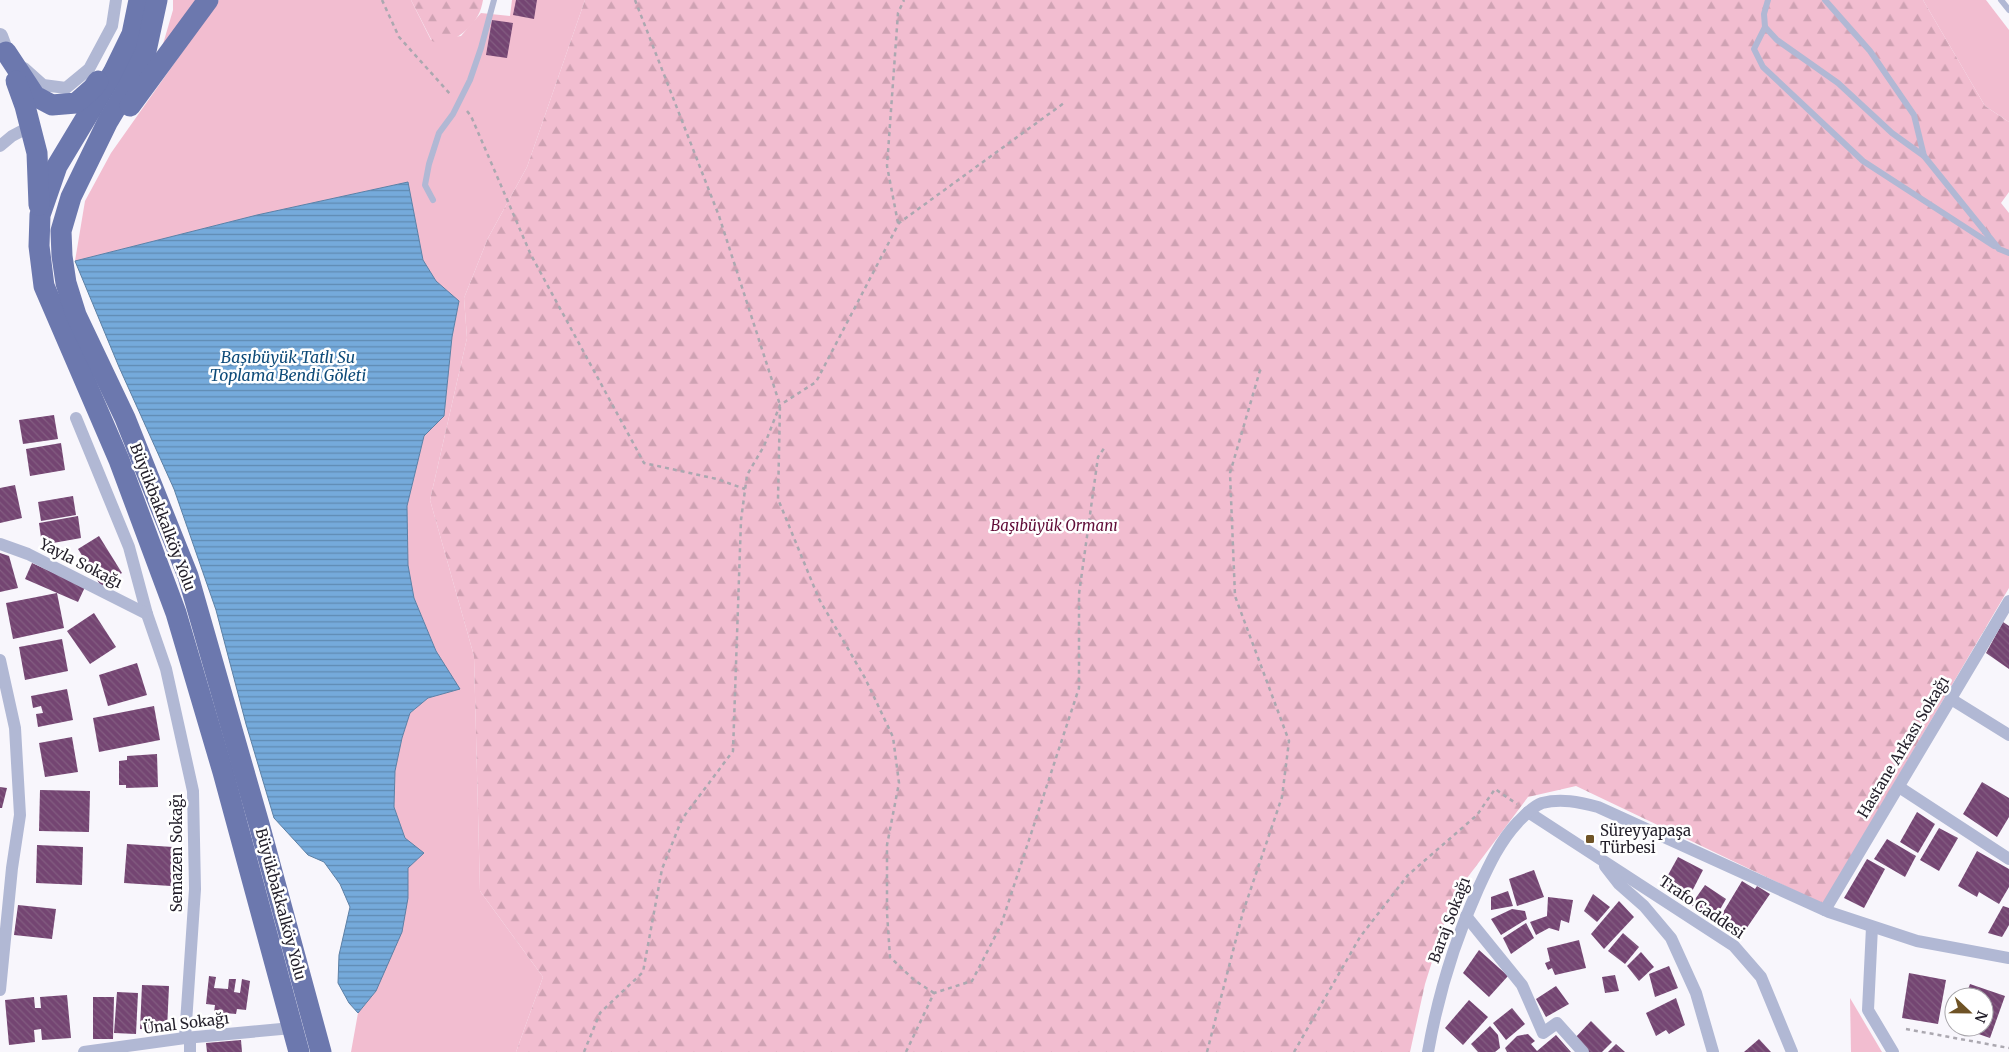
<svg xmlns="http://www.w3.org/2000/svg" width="2009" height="1052" font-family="Merriweather,serif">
	<defs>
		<pattern id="forest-firs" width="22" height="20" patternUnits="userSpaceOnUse" patternTransform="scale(1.25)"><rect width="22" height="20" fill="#f2bdd0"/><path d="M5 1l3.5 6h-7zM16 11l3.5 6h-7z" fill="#cfa2b3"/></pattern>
		<pattern id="water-rules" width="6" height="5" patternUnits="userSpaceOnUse" patternTransform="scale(1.25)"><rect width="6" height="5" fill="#75aadb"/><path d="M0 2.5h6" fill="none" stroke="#608ab2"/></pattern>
		<pattern id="building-back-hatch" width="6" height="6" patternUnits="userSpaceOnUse" patternTransform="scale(1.25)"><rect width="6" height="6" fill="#744572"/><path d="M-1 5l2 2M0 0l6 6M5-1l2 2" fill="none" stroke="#835d81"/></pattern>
	</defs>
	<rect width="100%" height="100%" fill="#f8f6fc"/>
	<g fill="#f2bdd0">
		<path d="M 173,0 L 201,0 L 161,51 L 173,10 Z"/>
		<path d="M 219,0 L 411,0 L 431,40 L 461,36 L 481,13 L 510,16 L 512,0 L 585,0 L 527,167 L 488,238 L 464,298 L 467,338 L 430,500 L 474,656 L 480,891 L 543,977 L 516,1052 L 351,1052 L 358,1013 L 376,991 L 408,898 L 405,838 L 394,807 L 395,771 L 402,738 L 410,713 L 428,698 L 459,689 L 436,651 L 414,598 L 408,565 L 407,506 L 424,436 L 444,416 L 452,337 L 459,302 L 436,281 L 423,260 L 408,182 L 257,215 L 75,261 L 85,201 L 111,153 Z"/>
		<path d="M 1923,0 L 1986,0 L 2009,30 L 2009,122 L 1985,106 Z"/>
		<path d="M 1850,998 L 1882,1052 L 1851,1052 Z"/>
	</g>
	<g fill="url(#forest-firs)">
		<path d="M 411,0 L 483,0 C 479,24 463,35 442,45 L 432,41 Z"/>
		<path d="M 585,0 L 1923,0 L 1985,106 L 2009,122 L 2009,192 L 2001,203 L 2009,213 L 2009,588 L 1823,904 L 1576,786 L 1528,797 L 1452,898 L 1425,984 L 1410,1052 L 516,1052 L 543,977 L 480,891 L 474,656 L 430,500 L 467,338 L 464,298 L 488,238 L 527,167 Z"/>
	</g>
	<path fill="url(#water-rules)" stroke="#5c80a6" d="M 408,182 L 423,260 L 436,281 L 459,301 L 452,337 L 444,416 L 424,436 L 407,506 L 408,565 L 414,598 L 436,651 L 460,689 L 428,698 L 410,713 L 402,738 L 395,771 L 394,807 L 405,838 L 424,853 L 408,868 L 408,898 L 402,932 L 376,991 L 358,1013 L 349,1003 L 338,983 L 339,955 L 350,907 L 340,884 L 324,862 L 308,855 L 274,818 L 246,724 L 216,610 L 174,489 L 119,367 L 75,261 L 257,215 Z"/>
	<g fill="url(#building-back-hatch)">
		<path d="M 516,0 L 537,0 L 534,19 L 513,15 Z"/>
		<path d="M 492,20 L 513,23 L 507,58 L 486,55 Z"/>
		<path d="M 54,415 L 58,439 L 23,444 L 19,420 Z"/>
		<path d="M 61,443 L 65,470 L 30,476 L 26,449 Z"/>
		<path d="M 15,485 L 22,518 L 0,523 L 0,488 Z"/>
		<path d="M 73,496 L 76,515 L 41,521 L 38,502 Z"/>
		<path d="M 78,516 L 81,538 L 42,545 L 39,523 Z"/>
		<path d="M 99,536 L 122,573 L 101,586 L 78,549 Z"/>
		<path d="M 0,553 L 9,556 L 18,588 L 0,592 Z"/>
		<path d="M 32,563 L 85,587 L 78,602 L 25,579 Z"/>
		<path d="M 57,593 L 64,628 L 13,639 L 6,603 Z"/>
		<path d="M 94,613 L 116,647 L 90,664 L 67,631 Z"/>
		<path d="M 2003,622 L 2009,626 L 2009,669 L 1986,653 Z"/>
		<path d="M 62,639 L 68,671 L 25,680 L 19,647 Z"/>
		<path d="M 137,663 L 147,695 L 108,706 L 99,675 Z"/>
		<path d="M 67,689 L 73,720 L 38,727 L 36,714 L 43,713 L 41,706 L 33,708 L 31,696 Z"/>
		<path d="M 154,706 L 160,740 L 99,752 L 93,718 Z"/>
		<path d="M 72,737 L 78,772 L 45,777 L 39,743 Z"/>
		<path d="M 157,754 L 158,787 L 126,788 L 126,785 L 119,785 L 119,761 L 127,760 L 127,756 Z"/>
		<path d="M 1982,782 L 2009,798 L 2009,817 L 1997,837 L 1963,814 Z"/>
		<path d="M 0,787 L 7,788 L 2,808 L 0,808 Z"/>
		<path d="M 40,790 L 90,791 L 89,832 L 39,831 Z"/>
		<path d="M 1917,812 L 1935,824 L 1918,853 L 1900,842 Z"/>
		<path d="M 1939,828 L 1958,838 L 1939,871 L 1920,860 Z"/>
		<path d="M 1887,839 L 1916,856 L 1905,877 L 1874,859 Z"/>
		<path d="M 127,844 L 173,847 L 171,886 L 124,883 Z"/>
		<path d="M 37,845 L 83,847 L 82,885 L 36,883 Z"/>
		<path d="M 1977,851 L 2009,869 L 2009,887 L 1999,904 L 1979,892 L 1977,897 L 1958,886 Z"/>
		<path d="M 1678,857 L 1703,870 L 1687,901 L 1663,884 Z"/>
		<path d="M 1867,859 L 1885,869 L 1864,908 L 1844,898 Z"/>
		<path d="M 1534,870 L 1544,897 L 1517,906 L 1509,879 Z"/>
		<path d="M 1742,881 L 1755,889 L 1757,886 L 1770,894 L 1744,932 L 1722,914 Z"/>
		<path d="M 1705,885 L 1726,899 L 1714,920 L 1691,905 Z"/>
		<path d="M 1508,891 L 1513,906 L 1491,910 L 1491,897 Z"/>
		<path d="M 1593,894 L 1610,907 L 1597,922 L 1584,911 Z"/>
		<path d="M 1548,897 L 1573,900 L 1569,923 L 1561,920 L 1559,931 L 1549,928 L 1536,935 L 1530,922 L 1547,916 Z"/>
		<path d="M 1619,901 L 1634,917 L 1604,949 L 1591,934 Z"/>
		<path d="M 18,905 L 56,909 L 52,939 L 14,935 Z"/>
		<path d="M 2003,906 L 2009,908 L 2009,925 L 2002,937 L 1988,933 Z"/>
		<path d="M 1512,909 L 1525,911 L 1527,919 L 1501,935 L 1491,919 Z"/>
		<path d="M 1526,923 L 1534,938 L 1511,954 L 1503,938 Z"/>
		<path d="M 1623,933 L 1639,947 L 1625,964 L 1608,951 Z"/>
		<path d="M 1579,940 L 1586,968 L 1555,975 L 1552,968 L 1548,970 L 1545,963 L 1550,961 L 1547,948 Z"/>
		<path d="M 1479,950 L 1508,976 L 1489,997 L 1463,973 Z"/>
		<path d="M 1641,952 L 1654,967 L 1639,981 L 1627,966 Z"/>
		<path d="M 1669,966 L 1678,988 L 1655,997 L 1649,974 Z"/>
		<path d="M 1909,973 L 1946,980 L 1938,1024 L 1902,1018 Z"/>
		<path d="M 1615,975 L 1619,991 L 1605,993 L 1602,977 Z"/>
		<path d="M 209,976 L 216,977 L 214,988 L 228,989 L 229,979 L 236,979 L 234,992 L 240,993 L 242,979 L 250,981 L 246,1010 L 237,1009 L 236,1014 L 214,1012 L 215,1005 L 206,1004 Z"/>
		<path d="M 1970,984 L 2005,996 L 1990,1038 L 1958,1027 L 1984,1027 L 1984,997 L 1965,997 Z"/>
		<path d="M 142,985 L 169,986 L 167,1030 L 140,1029 Z"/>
		<path d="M 1556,986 L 1569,1004 L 1546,1017 L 1536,999 Z"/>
		<path d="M 117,992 L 138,993 L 136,1034 L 114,1033 Z"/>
		<path d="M 67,995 L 71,1038 L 42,1040 L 41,1029 L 34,1030 L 35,1042 L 9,1045 L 5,1000 L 34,997 L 35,1008 L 41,1008 L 40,997 Z"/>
		<path d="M 93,997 L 114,997 L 113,1039 L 93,1039 Z"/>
		<path d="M 1676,998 L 1685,1025 L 1669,1034 L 1666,1030 L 1656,1036 L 1646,1013 Z"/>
		<path d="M 1469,1000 L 1488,1017 L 1463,1045 L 1445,1028 Z"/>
		<path d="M 1512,1008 L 1525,1024 L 1506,1040 L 1493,1023 Z"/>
		<path d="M 1591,1021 L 1612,1042 L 1602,1052 L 1588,1052 L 1574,1039 Z"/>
		<path d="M 1490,1026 L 1498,1035 L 1500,1048 L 1495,1052 L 1478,1052 L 1471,1044 Z"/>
		<path d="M 1528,1034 L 1535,1041 L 1531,1044 L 1537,1051 L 1556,1035 L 1571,1052 L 1507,1052 L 1505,1048 L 1517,1036 Z"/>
		<path d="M 1759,1039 L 1771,1052 L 1744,1052 Z"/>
		<path d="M 241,1040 L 242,1052 L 207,1052 L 206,1043 Z"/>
		<path d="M 1616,1044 L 1625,1052 L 1608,1052 Z"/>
	</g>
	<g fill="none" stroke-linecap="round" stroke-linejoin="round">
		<g stroke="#aba8b0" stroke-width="2.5" stroke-dasharray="4 4" stroke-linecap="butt">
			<path d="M 382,0 L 399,37 L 451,95"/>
			<path d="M 635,0 L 719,216 L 780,405 L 778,499 L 819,599 L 865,678 L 893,737 L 899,783 L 887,845 L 887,913 L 890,957 L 914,980 L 934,993"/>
			<path d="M 467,111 L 471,116 L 531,255 L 644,463 L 717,479 L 745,489"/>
			<path d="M 898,223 L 887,166 L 898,13 L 904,0"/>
			<path d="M 1906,1029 L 2009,1048"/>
			<path d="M 584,1052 L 600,1013 L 643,972 L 662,869 L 682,819 L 733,751 L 741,520 L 747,475 L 764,446 L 780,405 L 816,382 L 899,223 L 1064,103"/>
			<path d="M 906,1052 L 934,993 L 972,981 L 1001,925 L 1079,688 L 1079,594 L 1098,457 L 1105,447"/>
			<path d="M 1207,1052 L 1243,912 L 1282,797 L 1289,741 L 1235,596 L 1230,473 L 1261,367"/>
			<path d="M 1294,1052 L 1360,937 L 1408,875 L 1477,815 L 1495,789 L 1517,804"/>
		</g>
		<g stroke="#b1b8d4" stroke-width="6">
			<path d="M 1768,0 L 1764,14 L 1765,27 L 1777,40 L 1838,83 L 1892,133 L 1924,156 L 1999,249 L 2009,253"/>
			<path d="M 1825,0 L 1870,51 L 1914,115 L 1924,156"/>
			<path d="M 2001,0 L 2009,10"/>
			<path d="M 1765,27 L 1754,49 L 1763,67 L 1863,161 L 1994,246"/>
			<path d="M 433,200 L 425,185 L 429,164 L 439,133 L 453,114 L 470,80 L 481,48 L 494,0"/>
		</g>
		<g stroke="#b1b8d4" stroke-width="12">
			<path d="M 24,68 L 43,85 L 66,88 L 89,69 L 112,26 L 116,0"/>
			<path d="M 0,146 L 12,136 L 31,126"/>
			<path d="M 76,418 L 129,547 L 147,614 L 166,669 L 193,791 L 195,889 L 185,1038"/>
			<path d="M 0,544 L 28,554 L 147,614"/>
			<path d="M 0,660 L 15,728 L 20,815 L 12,868 L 0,990"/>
			<path d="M 1951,699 L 2009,735"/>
			<path d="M 1899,787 L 2009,859"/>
			<path d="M 1528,812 L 1734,946 L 1761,977 L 1792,1052"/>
			<path d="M 1605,866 L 1619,884 L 1644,906 L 1671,938 L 1696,993 L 1713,1052"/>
			<path d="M 1825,910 L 2009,601"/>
			<path d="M 1466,916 L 1522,985 L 1543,1033 L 1557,1023 L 1583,1052"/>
			<path d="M 1872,927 L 1868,1010 L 1893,1052"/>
			<path d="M 190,1038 L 190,1052"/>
			<path d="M 84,1052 L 185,1038 L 292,1028"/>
			<path d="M 1428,1052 C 1438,995 1454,942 1478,889 C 1489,865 1500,841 1518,822 C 1525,815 1533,806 1542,803 C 1561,798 1579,802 1598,807 L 1829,912 L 1917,941 L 2009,958"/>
		</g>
		<path stroke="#b1b8d4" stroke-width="16" d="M 0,36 L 6,52"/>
		<g stroke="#6c78ae" stroke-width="21">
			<path d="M 139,0 L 132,34 L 113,73 L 57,166 L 40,215 L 39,246 L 44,286 L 119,460 L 176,613 L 223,772 L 299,1052"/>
			<path d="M 157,0 L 146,51 L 126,91 L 108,121 L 71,197 L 61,231 L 62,256 L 66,283 L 76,315 L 125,418 L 188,576 L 259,824 L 321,1052"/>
			<path d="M 6,52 L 35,96 L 52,105 L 76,103 L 93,88 L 98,81"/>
			<path d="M 16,81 L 25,106 L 37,153 L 39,205"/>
			<path d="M 130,106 L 208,0"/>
		</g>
	</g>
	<rect fill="#6f5326" stroke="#fff" stroke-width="2" x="1585" y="834" width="10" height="10" rx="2.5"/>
	<g text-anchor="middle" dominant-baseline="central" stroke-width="5" stroke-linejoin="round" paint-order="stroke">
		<g font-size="15" fill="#231f2a" stroke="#fff">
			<text transform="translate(163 517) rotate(69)">Büyükbakkalköy Yolu</text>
			<text transform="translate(81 563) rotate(27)">Yayla Sokağı</text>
			<text transform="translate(1903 747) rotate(-59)">Hastane Arkası Sokağı</text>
			<text transform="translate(176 853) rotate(-90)">Semazen Sokağı</text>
			<text transform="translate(281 904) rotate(75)">Büyükbakkalköy Yolu</text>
			<text transform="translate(1702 907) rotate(34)">Trafo Caddesi</text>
			<text transform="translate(1449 920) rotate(-69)">Baraj Sokağı</text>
			<text transform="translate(186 1023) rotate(-7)">Ünal Sokağı</text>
		</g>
		<g font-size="15" font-style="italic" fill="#610d38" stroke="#fff">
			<text x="1054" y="525">Başıbüyük Ormanı</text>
		</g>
		<g font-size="15" fill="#231f2a" stroke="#fff" text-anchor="start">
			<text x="1600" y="830">Süreyyapaşa<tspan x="1600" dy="17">Türbesi</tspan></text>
		</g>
		<g font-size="16" font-style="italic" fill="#0e4b79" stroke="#fff">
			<text x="288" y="357">Başıbüyük Tatlı Su<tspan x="288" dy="18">Toplama Bendi Göleti</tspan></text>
		</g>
	</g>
	<g transform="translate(1969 1012) rotate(112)"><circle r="24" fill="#ffffff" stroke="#a7a5aa"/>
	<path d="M0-4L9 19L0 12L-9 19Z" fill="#6f5326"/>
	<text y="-8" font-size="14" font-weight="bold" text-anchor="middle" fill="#231f2a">N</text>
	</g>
</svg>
